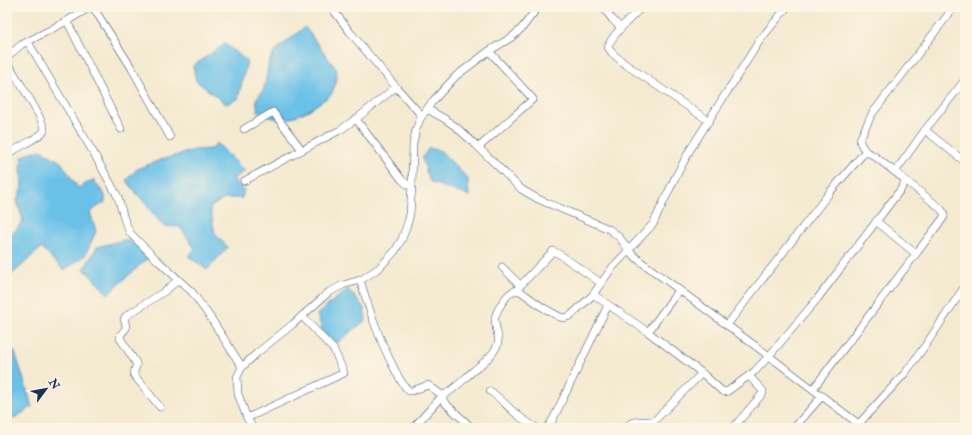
<svg xmlns="http://www.w3.org/2000/svg" width="972" height="435" font-family="'IM FELL Double Pica',serif">
	<rect width="100%" height="100%" fill="#fcf5e5"/>
	<filter id="ink" filterUnits="userSpaceOnUse"><feTurbulence type="fractalNoise" baseFrequency=".025" numOctaves="2"/><feDisplacementMap in="SourceGraphic" scale="8" xChannelSelector="R" yChannelSelector="G"/><feConvolveMatrix kernelMatrix="1 2 1 2 8 2 1 2 1" color-interpolation-filters="sRGB"/></filter>
	<filter id="wash" filterUnits="userSpaceOnUse"><feTurbulence type="fractalNoise" baseFrequency=".012" numOctaves="4" result="noise"/><feDisplacementMap in="SourceGraphic" scale="16" xChannelSelector="R" yChannelSelector="G"/><feGaussianBlur stdDeviation="0.9" result="paint"/><feColorMatrix in="noise" values="0 0 0 0 0 0 0 0 0 0 0 0 0 0 0 0 0 1.4 0 .05"/><feComposite in="paint" operator="in"/></filter>
	<g filter="url(#wash)">
		<rect width="100%" height="100%" fill="#f4ead0"/>
		<g fill="#6bc1e8" stroke="#4378a3">
			<path d="M 305,27 L 337,70 L 336,83 L 331,95 L 309,110 L 284,121 L 270,117 L 258,111 L 256,99 L 264,89 L 269,62 L 275,51 Z"/>
			<path d="M 225,44 L 247,61 L 238,99 L 226,104 L 196,81 L 193,66 Z"/>
			<path d="M 217,143 L 245,171 L 233,179 L 244,190 L 242,198 L 226,198 L 210,207 L 215,234 L 228,247 L 207,270 L 188,256 L 195,249 L 180,227 L 163,226 L 126,180 L 137,169 L 160,160 L 194,150 L 211,149 Z"/>
			<path d="M 429,148 L 441,151 L 468,179 L 469,196 L 430,182 L 422,158 Z"/>
			<path d="M 41,150 L 61,162 L 78,188 L 93,180 L 105,195 L 105,202 L 90,212 L 96,231 L 85,256 L 64,270 L 41,248 L 7,279 L 7,237 L 16,230 L 23,220 L 17,201 L 22,187 L 21,170 L 22,157 L 31,152 Z"/>
			<path d="M 124,240 L 136,244 L 149,257 L 108,294 L 84,269 L 97,247 Z"/>
			<path d="M 348,289 L 364,308 L 366,320 L 337,343 L 325,339 L 317,314 Z"/>
			<path d="M 7,347 L 15,352 L 28,393 L 32,407 L 11,420 L 7,417 Z"/>
		</g>
	</g>
	<g filter="url(#ink)">
		<g fill="none" stroke-linecap="round" stroke-linejoin="round">
			<g stroke="#3c4b6f" stroke-width="8">
				<g id="minor">
					<path d="M 93,7 L 131,67 L 170,137"/>
					<path d="M 331,7 L 350,32 L 396,87 L 422,116"/>
					<path d="M 603,7 L 612,19 L 621,28"/>
					<path d="M 642,7 C 633,16 611,35 608,47 L 612,53 L 625,64 L 709,121"/>
					<path d="M 67,21 L 121,129"/>
					<path d="M 28,42 L 93,152 L 118,197 L 122,211 L 124,219 L 130,233 L 156,259 L 192,292 L 210,317 L 242,367"/>
					<path d="M 427,109 L 445,119 L 456,127 L 476,145 L 521,189 L 538,199 L 609,229 L 620,238 L 630,252 L 640,261 L 769,356 L 864,428"/>
					<path d="M 356,119 L 402,180 L 408,185 L 412,185"/>
					<path d="M 244,129 L 273,112 L 302,150"/>
					<path d="M 925,130 L 965,162"/>
					<path d="M 479,147 L 533,99 L 489,51"/>
					<path d="M 866,152 C 864,148 859,144 860,139 L 872,114 L 954,7"/>
					<path d="M 7,154 C 13,151 42,135 44,131 C 47,124 14,74 9,65 L 7,60 L 8,56 L 21,45 L 67,21 L 90,7"/>
					<path d="M 895,172 L 925,130 L 965,80"/>
					<path d="M 244,181 L 340,130 L 356,119 L 396,87"/>
					<path d="M 876,221 L 916,254"/>
					<path d="M 502,267 L 518,283 L 519,290"/>
					<path d="M 360,280 C 369,308 378,336 391,362 C 396,372 401,384 409,391 L 412,391 L 428,385 L 442,395 L 444,395 C 455,389 463,380 472,372 C 480,365 491,358 496,348 C 502,339 494,328 495,318 C 496,311 507,293 514,291 C 516,290 517,290 520,291 L 542,307 L 560,317 L 564,318 L 570,316 L 594,294"/>
					<path d="M 519,287 L 553,251 L 559,254 L 601,283"/>
					<path d="M 727,325 L 830,192 L 864,153 L 866,152 L 873,155 L 904,179 L 904,184 L 901,189 L 818,298 L 769,356 L 755,371 L 728,391 L 724,392 L 722,391 L 702,373 L 648,332 L 594,295 L 594,293 L 612,268 L 653,224 L 675,178 L 690,150 L 760,40 L 787,7"/>
					<path d="M 648,332 L 679,290"/>
					<path d="M 813,389 L 944,217 L 944,213 L 940,208 L 904,179"/>
					<path d="M 490,391 C 499,397 506,405 514,412 C 521,418 529,424 537,428"/>
					<path d="M 443,395 L 443,399 L 445,403 L 472,428"/>
					<path d="M 160,407 L 134,375 C 133,370 138,367 136,363 L 120,338 L 120,336 C 126,326 128,332 124,319 L 126,316 L 165,291 L 178,280"/>
					<path d="M 247,418 L 344,373 L 334,350 L 302,316"/>
					<path d="M 253,428 L 247,418 L 238,394 L 237,377 L 242,367 L 257,353 L 293,324 L 329,292 L 343,285 L 360,280 L 364,278 L 379,268 L 395,251 L 402,239 L 408,222 L 410,214 L 412,185 L 413,143 L 416,130 L 420,119 L 432,102 L 456,76 L 489,51 L 512,37 L 522,28 L 538,7"/>
					<path d="M 413,428 L 443,395"/>
					<path d="M 547,428 L 552,421 L 558,409 L 608,305"/>
					<path d="M 625,428 C 635,416 645,425 655,420 L 702,373"/>
					<path d="M 733,428 L 763,393 L 763,391 L 749,376"/>
					<path d="M 794,428 L 822,396"/>
					<path d="M 855,428 L 906,372 L 927,343 L 965,286"/>
				</g>
			</g>
			<use href="#minor" stroke="#fff" stroke-width="7"/>
		</g>
	</g>
	<rect width="972" height="435" fill="none" stroke="#fcf5e5" stroke-width="24"/>
	<g transform="translate(46 389) rotate(58)" stroke="#fcf5e5" stroke-width="3" paint-order="stroke">
	<path d="M0-3L7 15L0 10L-7 15Z" fill="#1b2f5e"/>
	<text y="-6" font-size="11" font-weight="bold" text-anchor="middle" fill="#1b2f5e">N</text>
	</g>
</svg>
